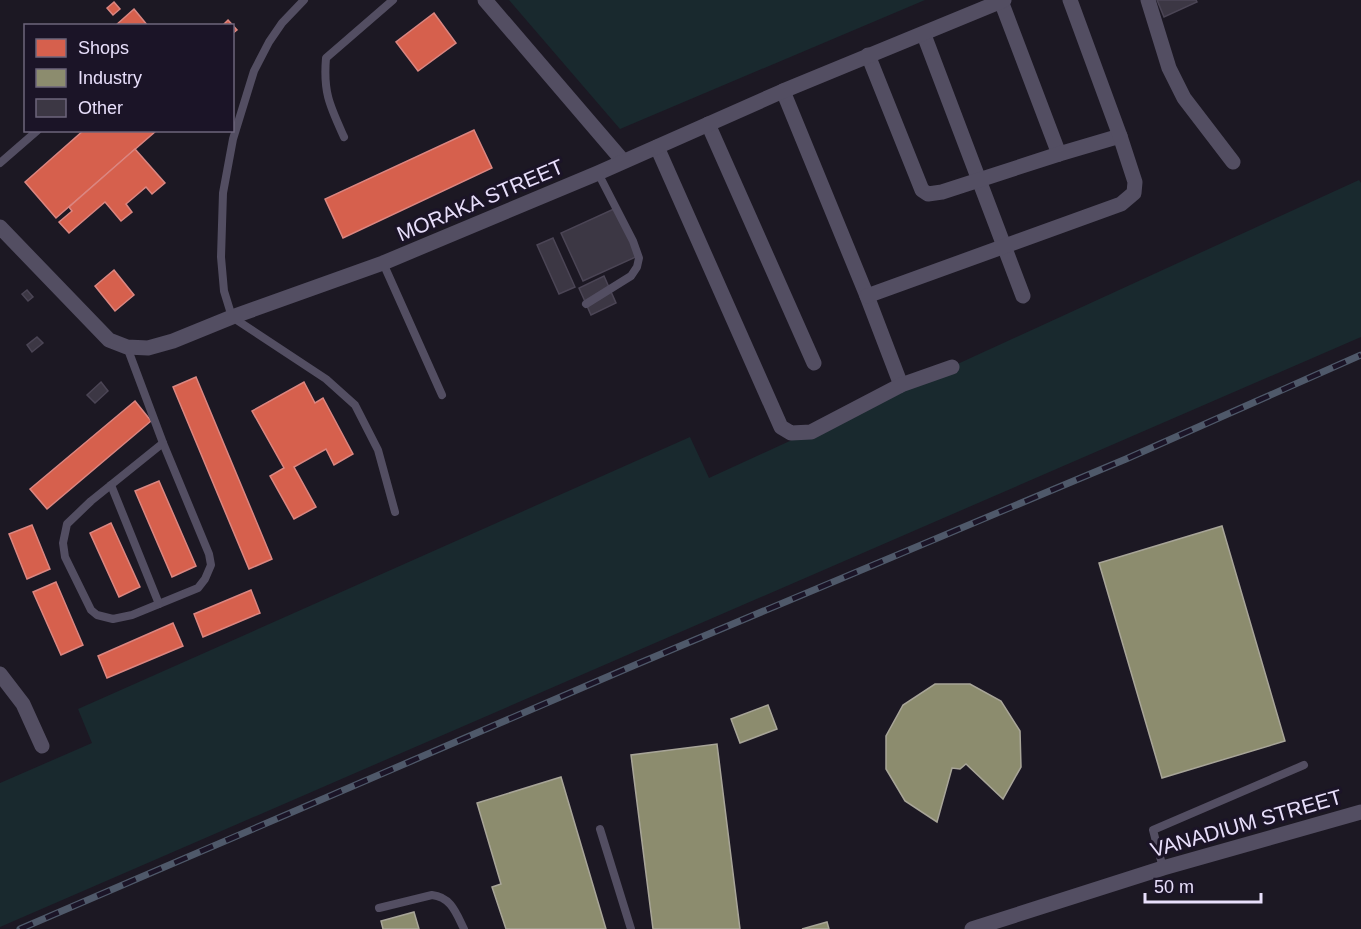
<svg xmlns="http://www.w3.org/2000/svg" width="1361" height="929" font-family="Arial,sans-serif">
	<rect width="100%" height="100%" fill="#1c1823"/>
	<g fill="#19292e">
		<path d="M 509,0 L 925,0 L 620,129 Z"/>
		<path d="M 1359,180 L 1361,183 L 1361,337 L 0,927 L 0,783 L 92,743 L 78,709 L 690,437 L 709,478 Z"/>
	</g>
	<g fill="#d6604d" stroke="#db8681" stroke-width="1.5">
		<path d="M 114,2 L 120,9 L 113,15 L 107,8 Z"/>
		<path d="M 134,9 L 148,26 L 115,26 Z"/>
		<path d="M 434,13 L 456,43 L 418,71 L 396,42 Z"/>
		<path d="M 228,20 L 237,30 L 232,34 L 232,26 L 222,26 Z"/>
		<path d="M 84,130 L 156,131 L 56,218 L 25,182 Z"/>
		<path d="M 474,130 L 492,168 L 343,238 L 325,199 Z"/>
		<path d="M 135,149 L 165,183 L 152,194 L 146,187 L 126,204 L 132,212 L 121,221 L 105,202 L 69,233 L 59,222 L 72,211 L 69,207 Z"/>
		<path d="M 114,270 L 134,295 L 115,311 L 95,286 Z"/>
		<path d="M 196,377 L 272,559 L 249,569 L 173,387 Z"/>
		<path d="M 304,382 L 315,403 L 323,398 L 353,454 L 334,465 L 326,449 L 294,467 L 316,507 L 294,519 L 270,476 L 284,468 L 252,411 Z"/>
		<path d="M 135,401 L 151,421 L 47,509 L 30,489 Z"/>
		<path d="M 159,481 L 196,566 L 172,577 L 135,491 Z"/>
		<path d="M 111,523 L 140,587 L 119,597 L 90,533 Z"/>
		<path d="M 32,525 L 50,569 L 27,579 L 9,534 Z"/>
		<path d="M 56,582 L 83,645 L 61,655 L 33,592 Z"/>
		<path d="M 251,590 L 260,613 L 203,637 L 194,614 Z"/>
		<path d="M 173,623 L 183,646 L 107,678 L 98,656 Z"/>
	</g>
	<g fill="#8c8c6e" stroke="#a8a598" stroke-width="1.5">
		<path d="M 1222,526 L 1285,741 L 1162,778 L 1099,563 Z"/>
		<path d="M 935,684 L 970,684 L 1001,701 L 1020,731 L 1021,767 L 1003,799 L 966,764 L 960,769 L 952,768 L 937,822 L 905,801 L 886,769 L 886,736 L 903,705 Z"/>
		<path d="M 768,705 L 777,729 L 740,743 L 731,719 Z"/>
		<path d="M 717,744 L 740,929 L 653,929 L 631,755 Z"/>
		<path d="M 561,777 L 606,929 L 506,929 L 492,887 L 501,884 L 477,803 Z"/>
		<path d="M 414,912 L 419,929 L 383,929 L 381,921 Z"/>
		<path d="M 827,922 L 829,929 L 802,929 Z"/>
	</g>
	<g fill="#3c3744" stroke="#4b4555" stroke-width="1.5">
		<path d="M 1157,0 L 1196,0 L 1197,2 L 1164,17 Z"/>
		<path d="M 616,208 L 638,256 L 583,281 L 561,233 Z"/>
		<path d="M 553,238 L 575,287 L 559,294 L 537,245 Z"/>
		<path d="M 604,276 L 616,303 L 591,315 L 579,288 Z"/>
		<path d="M 27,290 L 33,297 L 28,301 L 22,294 Z"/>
		<path d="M 37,337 L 43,343 L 32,352 L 27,345 Z"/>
		<path d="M 101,382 L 108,391 L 95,403 L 87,395 Z"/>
	</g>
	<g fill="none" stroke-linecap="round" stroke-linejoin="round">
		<g stroke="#534e62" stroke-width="8">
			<path d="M 304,0 L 282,23 L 269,42 L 254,71 L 233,139 L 223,193 L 221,257 L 224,291 L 232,317 L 326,379 L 355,405 L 378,450 L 395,512"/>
			<path d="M 344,137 C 330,106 323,93 326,58 L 393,0"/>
			<path d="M 0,163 L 38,130"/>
			<path d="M 383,263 L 442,395"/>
			<path d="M 586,304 L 631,276 L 637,267 L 639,258 L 633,241 L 598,173"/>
			<path d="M 127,347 L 163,443"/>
			<path d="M 163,443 L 209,554 L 211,565 L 205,579 L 198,588 L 132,615 L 113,619 L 97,615 L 91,610 L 65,557 L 63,543 L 67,524 L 91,501 Z"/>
			<path d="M 111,485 L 159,604"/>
			<path d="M 600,829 L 631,929"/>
			<path d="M 1163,868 L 1153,830 L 1304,765"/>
			<path d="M 379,908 L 432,895 C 451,897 456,913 464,929"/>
		</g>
		<g stroke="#534e62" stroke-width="15">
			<path d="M 485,0 L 623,161"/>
			<path d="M 1148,0 L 1169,68 L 1184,98 L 1233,162"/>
			<path d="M 1001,1 L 1059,154"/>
			<path d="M 924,35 L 1023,296"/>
			<path d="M 868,55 L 922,190 L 928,194 L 942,192 L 1059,154 L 1120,136"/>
			<path d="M 783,91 L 867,296 L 901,385"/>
			<path d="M 708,124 L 814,363"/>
			<path d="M 657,147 L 781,427 L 791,433 L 811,432 L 901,385 L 952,367"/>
			<path d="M 0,227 L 109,340 L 127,347 L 148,348 L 173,341 L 232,317 L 383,263 L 598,173 L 783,91 L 1004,0"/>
			<path d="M 867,296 L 1121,204 L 1134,193 L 1135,182 L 1120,136 L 1070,0"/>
			<path d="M 0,674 L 23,704 L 42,746"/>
			<path d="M 972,929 L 1163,868 L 1361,812"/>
		</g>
		<g stroke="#4f596a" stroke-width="7">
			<path id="rail" d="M 20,929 L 635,665 L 1126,459 L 1361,355"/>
		</g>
		<use href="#rail" stroke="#1b1427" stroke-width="4.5" stroke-dasharray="14" stroke-linecap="butt"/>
	</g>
	<g text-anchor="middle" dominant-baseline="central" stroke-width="6" stroke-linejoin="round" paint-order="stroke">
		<g font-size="21" fill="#e8dffb" stroke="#1b1427">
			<text transform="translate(480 200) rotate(-23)">MORAKA STREET</text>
			<text transform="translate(1246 823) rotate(-16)">VANADIUM STREET</text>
		</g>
	</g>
	<rect x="24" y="24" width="210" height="108" fill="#1b1427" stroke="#6d657c" stroke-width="1.5"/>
	<rect x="36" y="39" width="30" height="18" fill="#d6604d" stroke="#6d657c" stroke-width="1.5"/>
	<text x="78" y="54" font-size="18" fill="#e8dffb">Shops</text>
	<rect x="36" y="69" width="30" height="18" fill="#8c8c6e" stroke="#6d657c" stroke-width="1.5"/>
	<text x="78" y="84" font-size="18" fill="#e8dffb">Industry</text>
	<rect x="36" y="99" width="30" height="18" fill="#3c3744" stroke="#6d657c" stroke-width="1.5"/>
	<text x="78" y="114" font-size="18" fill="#e8dffb">Other</text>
	<path d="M1145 893v9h116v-9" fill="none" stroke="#e8dffb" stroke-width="3"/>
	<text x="1154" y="893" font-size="18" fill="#e8dffb" stroke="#1b1427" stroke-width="4.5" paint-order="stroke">50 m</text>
</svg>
